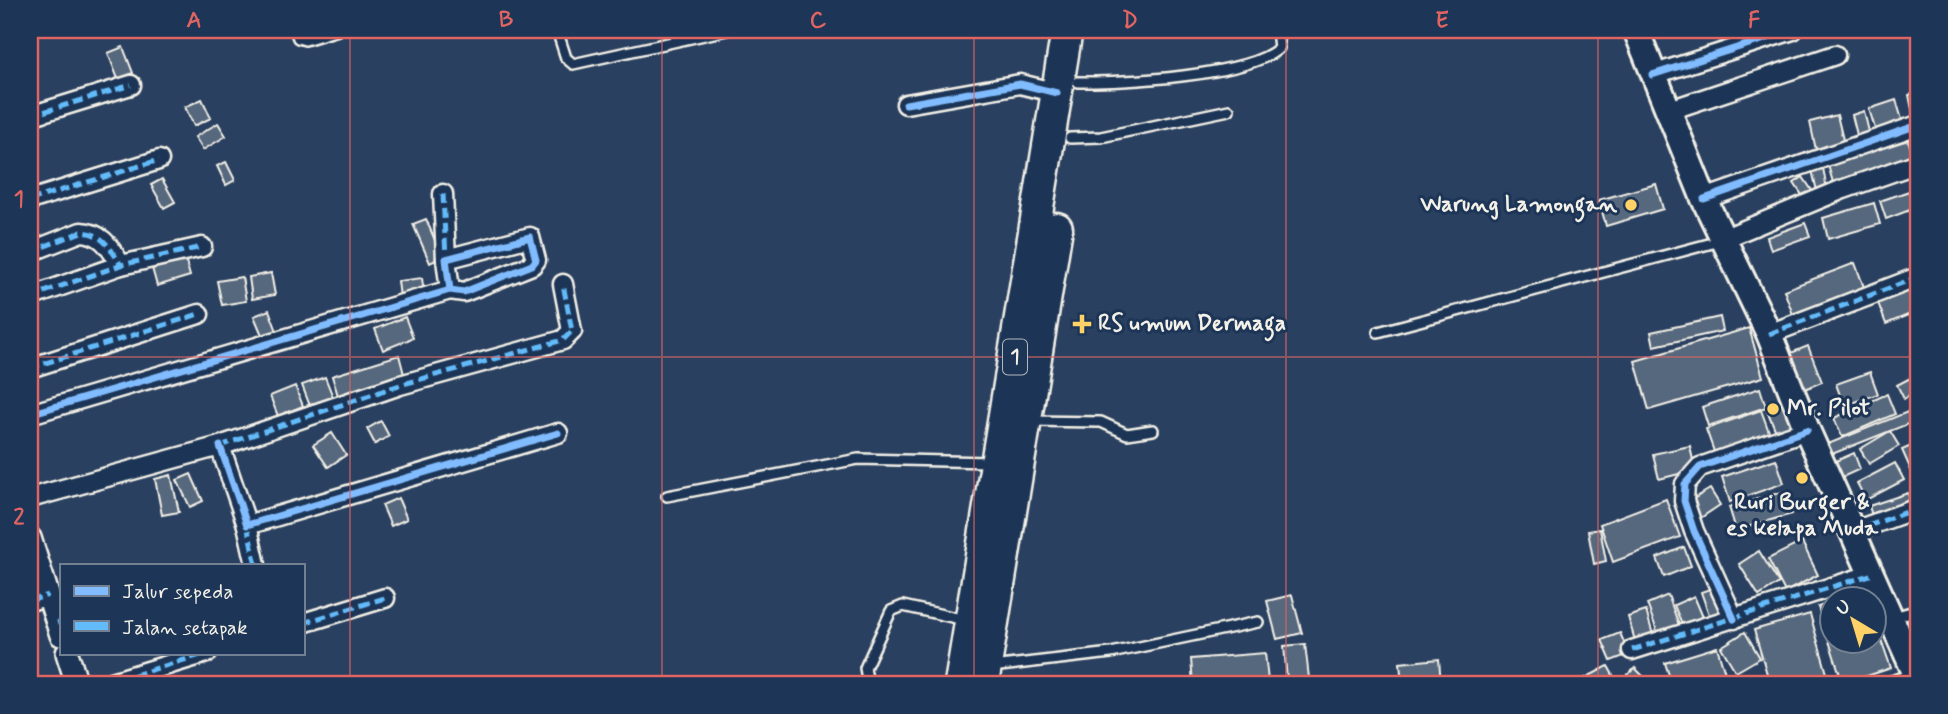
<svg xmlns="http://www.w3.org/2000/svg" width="1948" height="714" font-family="Mynerve,sans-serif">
	<rect width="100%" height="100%" fill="#2a4060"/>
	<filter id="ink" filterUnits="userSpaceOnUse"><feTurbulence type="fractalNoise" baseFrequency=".0143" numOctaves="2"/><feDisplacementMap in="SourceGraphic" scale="14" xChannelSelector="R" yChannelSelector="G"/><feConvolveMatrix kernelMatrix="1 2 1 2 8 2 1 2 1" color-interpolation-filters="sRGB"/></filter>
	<g filter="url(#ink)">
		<g fill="#56677d" stroke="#f4f1e8" stroke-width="2">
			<path d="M 123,47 L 133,73 L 118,79 L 108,53 Z"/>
			<path d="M 1918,93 L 1918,113 L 1913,114 L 1909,95 Z"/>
			<path d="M 202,99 L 211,118 L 194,126 L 185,107 Z"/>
			<path d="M 1896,100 L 1904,126 L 1877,135 L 1869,109 Z"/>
			<path d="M 1864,111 L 1869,132 L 1857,135 L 1852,115 Z"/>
			<path d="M 1837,115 L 1844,144 L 1816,150 L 1810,122 Z"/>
			<path d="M 218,123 L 226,136 L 203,150 L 195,137 Z"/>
			<path d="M 1908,140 L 1915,161 L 1834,186 L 1828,165 Z"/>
			<path d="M 226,162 L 235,180 L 226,185 L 217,166 Z"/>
			<path d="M 1823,168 L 1827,189 L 1817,191 L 1812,170 Z"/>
			<path d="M 1803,177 L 1815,195 L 1806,201 L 1794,183 Z"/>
			<path d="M 162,179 L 175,202 L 164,208 L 151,185 Z"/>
			<path d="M 1656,184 L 1663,209 L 1606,226 L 1599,200 Z"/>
			<path d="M 1918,188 L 1918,207 L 1886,219 L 1880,201 Z"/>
			<path d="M 1874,203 L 1880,224 L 1828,239 L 1823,218 Z"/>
			<path d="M 426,219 L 442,257 L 430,263 L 413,224 Z"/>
			<path d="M 1805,223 L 1810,236 L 1771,250 L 1767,237 Z"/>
			<path d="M 185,258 L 190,276 L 157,286 L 152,268 Z"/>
			<path d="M 1855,263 L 1865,290 L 1794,317 L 1784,290 Z"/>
			<path d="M 271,273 L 275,295 L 252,299 L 249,277 Z"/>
			<path d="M 242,277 L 246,301 L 222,305 L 217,281 Z"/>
			<path d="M 422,278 L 424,294 L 400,297 L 398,281 Z"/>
			<path d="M 1918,283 L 1918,311 L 1886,324 L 1877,300 Z"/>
			<path d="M 269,310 L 278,334 L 264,340 L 254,316 Z"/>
			<path d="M 405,317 L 413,338 L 383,350 L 375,329 Z"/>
			<path d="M 1720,317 L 1723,331 L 1654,346 L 1651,332 Z"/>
			<path d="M 1749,328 L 1763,377 L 1649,410 L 1635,361 Z"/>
			<path d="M 1808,346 L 1822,382 L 1800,391 L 1786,355 Z"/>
			<path d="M 399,355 L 405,378 L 339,399 L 332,376 Z"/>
			<path d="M 1870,372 L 1878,394 L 1844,406 L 1836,384 Z"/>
			<path d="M 1918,374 L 1918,392 L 1904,399 L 1897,385 Z"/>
			<path d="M 325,377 L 333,397 L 310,406 L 302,385 Z"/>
			<path d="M 295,386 L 303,406 L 278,416 L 270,396 Z"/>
			<path d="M 1760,388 L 1766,407 L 1708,426 L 1702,407 Z"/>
			<path d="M 1887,394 L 1895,414 L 1842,437 L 1834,418 Z"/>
			<path d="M 1785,403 L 1796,431 L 1779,439 L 1767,410 Z"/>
			<path d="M 1915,409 L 1918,420 L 1827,456 L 1823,446 Z"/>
			<path d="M 1761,410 L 1772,440 L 1717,460 L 1706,429 Z"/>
			<path d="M 381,421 L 389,436 L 375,444 L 367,429 Z"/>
			<path d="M 1890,431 L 1899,446 L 1869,464 L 1860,449 Z"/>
			<path d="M 332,433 L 346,455 L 328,467 L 313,445 Z"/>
			<path d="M 1918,443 L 1918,475 L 1914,477 L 1902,450 Z"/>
			<path d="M 1690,446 L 1695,470 L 1659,479 L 1653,454 Z"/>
			<path d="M 1854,453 L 1860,469 L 1836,480 L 1829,464 Z"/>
			<path d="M 1776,459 L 1784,483 L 1730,502 L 1722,477 Z"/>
			<path d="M 1895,463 L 1904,480 L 1866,500 L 1857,483 Z"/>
			<path d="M 191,474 L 203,501 L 190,507 L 177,480 Z"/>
			<path d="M 171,475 L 179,512 L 162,515 L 155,479 Z"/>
			<path d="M 1710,489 L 1720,505 L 1696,521 L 1685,504 Z"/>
			<path d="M 1786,491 L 1792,514 L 1736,530 L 1729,507 Z"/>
			<path d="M 1908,493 L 1912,507 L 1873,519 L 1869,506 Z"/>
			<path d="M 398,498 L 407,519 L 391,526 L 382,505 Z"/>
			<path d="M 1666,499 L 1680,537 L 1613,562 L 1600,524 Z"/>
			<path d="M 1600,529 L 1606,561 L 1594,564 L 1588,531 Z"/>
			<path d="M 1802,542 L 1818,575 L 1785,592 L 1768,559 Z"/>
			<path d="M 1684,547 L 1691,566 L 1664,577 L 1657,558 Z"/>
			<path d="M 1759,551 L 1779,583 L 1759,596 L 1739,564 Z"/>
			<path d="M 1718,586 L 1729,617 L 1712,623 L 1701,592 Z"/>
			<path d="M 1292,595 L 1302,633 L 1277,639 L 1267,601 Z"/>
			<path d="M 1668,595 L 1680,628 L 1659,636 L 1647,604 Z"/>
			<path d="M 1694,596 L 1705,622 L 1684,630 L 1674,605 Z"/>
			<path d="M 1832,602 L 1832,640 L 1874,640 L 1874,619 L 1891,668 L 1843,684 L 1818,607 Z"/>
			<path d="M 1646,611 L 1654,638 L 1636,644 L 1628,617 Z"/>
			<path d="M 1810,614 L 1830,684 L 1770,684 L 1754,630 Z"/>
			<path d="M 1745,632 L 1760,658 L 1736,672 L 1721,647 Z"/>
			<path d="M 1620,633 L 1629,654 L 1611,661 L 1602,640 Z"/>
			<path d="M 1305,644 L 1309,678 L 1287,680 L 1284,646 Z"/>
			<path d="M 1717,647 L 1726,676 L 1701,684 L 1672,684 L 1665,663 Z"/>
			<path d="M 1265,653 L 1268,681 L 1193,684 L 1191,659 Z"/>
			<path d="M 1439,659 L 1441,684 L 1402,684 L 1400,663 Z"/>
			<path d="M 1608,666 L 1618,684 L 1574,684 Z"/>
			<path d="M 1635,668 L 1650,683 L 1648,684 L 1630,684 L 1624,678 Z"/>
		</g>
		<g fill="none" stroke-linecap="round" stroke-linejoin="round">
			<g stroke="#f4f1e8" stroke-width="14">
				<g id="service">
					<path d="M 295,30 L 298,38 L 305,40 L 338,30"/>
					<path d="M 557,30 L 566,58 L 573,64 L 727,30"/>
					<path d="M 1078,82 C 1120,83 1250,76 1279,48 L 1277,30"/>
					<path d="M 1070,138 L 1101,137 L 1229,110"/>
					<path d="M 1378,332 L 1720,241"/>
					<path d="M 1029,421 L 1101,422 L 1127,434 L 1153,430"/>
					<path d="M 667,496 L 858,459 L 990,462"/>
					<path d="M 1894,617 L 1918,610"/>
					<path d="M 991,667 L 1111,653 L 1258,622"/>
					<path d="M 873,684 L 867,679 L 865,668 L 891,611 L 903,606 L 965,620"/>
					<path d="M 1882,684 L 1914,674"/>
				</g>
			</g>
			<g stroke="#f4f1e8" stroke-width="23">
				<g id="minor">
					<path d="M 1652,75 L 1793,30"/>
					<path d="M 906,104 L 1020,84 L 1057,93"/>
					<path d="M 1667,111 L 1835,55"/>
					<path d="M 30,116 L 131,85"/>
					<path d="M 443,194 L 446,259"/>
					<path d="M 1704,199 L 1918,125"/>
					<path d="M 30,200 L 159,160"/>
					<path d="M 1725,238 L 1841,190 L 1918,163"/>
					<path d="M 30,252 L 81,232 C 103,233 110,248 121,265"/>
					<path d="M 30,297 L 121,265 L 202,247"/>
					<path d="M 1769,334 L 1918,277"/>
					<path d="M 30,368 L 199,314"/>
					<path d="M 30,414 L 450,290 L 446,259 L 530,237 L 536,260 L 532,265 L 464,292 L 450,290"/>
					<path d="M 220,446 L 247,525 L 558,433"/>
					<path d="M 30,498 L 220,446 L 400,385 L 563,340 L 572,331 L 563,284"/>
					<path d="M 247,525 L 256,565"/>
					<path d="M 1854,531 L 1918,508"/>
					<path d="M 30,601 L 48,595"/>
					<path d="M 1734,619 L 1694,531 L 1684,501 L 1685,484 L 1700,467 L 1807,430"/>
					<path d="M 303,623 L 385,598"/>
					<path d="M 1632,650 L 1873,574"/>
					<path d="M 105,684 L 207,653"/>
				</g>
			</g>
			<g stroke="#f4f1e8" stroke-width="26">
				<g id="tertiary">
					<path d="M 30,538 L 61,635"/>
					<path d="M 67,653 L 77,684"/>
				</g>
			</g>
			<g stroke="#f4f1e8" stroke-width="30">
				<path id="secondary" d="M 1636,30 L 1704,199 L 1769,334 L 1807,430 L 1918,679"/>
			</g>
			<g stroke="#f4f1e8" stroke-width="35">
				<g id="trunk">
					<path d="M 960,684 L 1067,30"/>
					<path d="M 983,684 L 1057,228"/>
				</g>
			</g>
			<use href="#service" stroke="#1d3557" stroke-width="9"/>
			<use href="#minor" stroke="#1d3557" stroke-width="18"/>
			<use href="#tertiary" stroke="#1d3557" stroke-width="21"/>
			<use href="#secondary" stroke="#1d3557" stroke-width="24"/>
			<use href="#trunk" stroke="#1d3557" stroke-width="30"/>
			<g stroke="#63bbfa" stroke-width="5" stroke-dasharray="10 5" stroke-linecap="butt">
				<path d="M 30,116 L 131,85"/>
				<path d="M 443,194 L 446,259"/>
				<path d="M 30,200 L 159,160"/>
				<path d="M 30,252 L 81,232 C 103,233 110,248 121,265"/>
				<path d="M 30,297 L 121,265 L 202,247"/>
				<path d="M 1769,334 L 1918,277"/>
				<path d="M 30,368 L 199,314"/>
				<path d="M 220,446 L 400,385 L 563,340 L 572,331 L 563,284"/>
				<path d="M 247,525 L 256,565"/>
				<path d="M 1854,531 L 1918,508"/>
				<path d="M 30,553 L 34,551"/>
				<path d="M 30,601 L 48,595"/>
				<path d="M 57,623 L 61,622"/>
				<path d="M 303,623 L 385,598"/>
				<path d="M 1632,650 L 1873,574"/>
				<path d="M 105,684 L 207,653"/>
			</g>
			<g stroke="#1d3557" stroke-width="11">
				<g id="cycleway">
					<path d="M 1652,75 L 1793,30"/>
					<path d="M 906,104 L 1020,84 L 1057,93"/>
					<path d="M 1704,199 L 1918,125"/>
					<path d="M 30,414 L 450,290 L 446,259 L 530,237 L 536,260 L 532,265 L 464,292 L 450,290"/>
					<path d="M 220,446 L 247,525 L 558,433"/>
					<path d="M 1734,619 L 1694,531 L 1684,501 L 1685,484 L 1700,467 L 1807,430"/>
				</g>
			</g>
			<use href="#cycleway" stroke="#80bcff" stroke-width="7"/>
		</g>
	</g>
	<path fill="none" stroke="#df6462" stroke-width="2" stroke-opacity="0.55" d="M 350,30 L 350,684M 662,30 L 662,684M 974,30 L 974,684M 1286,30 L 1286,684M 1598,30 L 1598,684M 30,357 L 1918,357"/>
	<g fill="#ffd166" stroke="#1d3557" stroke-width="2.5">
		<circle cx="1631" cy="205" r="7"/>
		<path d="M1078.5 313.5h7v7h7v7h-7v7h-7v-7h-7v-7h7z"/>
		<circle cx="1773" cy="409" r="7"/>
		<circle cx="1802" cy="478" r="7"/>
	</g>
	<g text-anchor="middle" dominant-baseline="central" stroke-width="6" stroke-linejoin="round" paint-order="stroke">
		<rect fill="#1d3557" stroke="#b4b9bc" stroke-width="2" x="1003" y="339.5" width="24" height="35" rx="5"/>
		<g font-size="21" font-weight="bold" fill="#f4f1e8">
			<text x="1015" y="357">1</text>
		</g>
		<g font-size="23" font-weight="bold" fill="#f4f1e8" stroke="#1d3557" text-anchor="start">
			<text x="1617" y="205" text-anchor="end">Warung Lamongan</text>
			<text x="1098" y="324">RS umum Dermaga</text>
			<text x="1787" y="409">Mr. Pilot</text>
			<text x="1802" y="503" text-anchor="middle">Ruri Burger &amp;<tspan x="1802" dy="26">es kelapa Muda</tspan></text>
		</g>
	</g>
	<rect width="1948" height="714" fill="none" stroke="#1d3557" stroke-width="77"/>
	<rect x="60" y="564" width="245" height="91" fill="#1d3557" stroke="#738091" stroke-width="2"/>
	<rect x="74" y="586" width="35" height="10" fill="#80bcff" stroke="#738091" stroke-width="2"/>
	<text x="122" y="598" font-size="21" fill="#f4f1e8">Jalur sepeda</text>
	<rect x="74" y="621" width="35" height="10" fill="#63bbfa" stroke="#738091" stroke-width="2"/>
	<text x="122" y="634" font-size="21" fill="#f4f1e8">Jalan setapak</text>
	<g transform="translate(1853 620) rotate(322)"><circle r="33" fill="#1d3557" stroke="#738091" stroke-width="2"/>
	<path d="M0-5L12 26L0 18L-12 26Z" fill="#ffd166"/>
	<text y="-10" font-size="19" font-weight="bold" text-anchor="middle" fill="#f4f1e8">U</text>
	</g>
	<rect x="38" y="38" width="1872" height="638" fill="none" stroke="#df6462" stroke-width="2.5"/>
	<g font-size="23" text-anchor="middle" font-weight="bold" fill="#df6462">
		<text x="194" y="27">A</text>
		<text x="506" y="27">B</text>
		<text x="818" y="27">C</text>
		<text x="1130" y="27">D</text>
		<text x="1442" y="27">E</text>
		<text x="1754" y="27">F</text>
		<text x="19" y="206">1</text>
		<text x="19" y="524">2</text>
	</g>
</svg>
